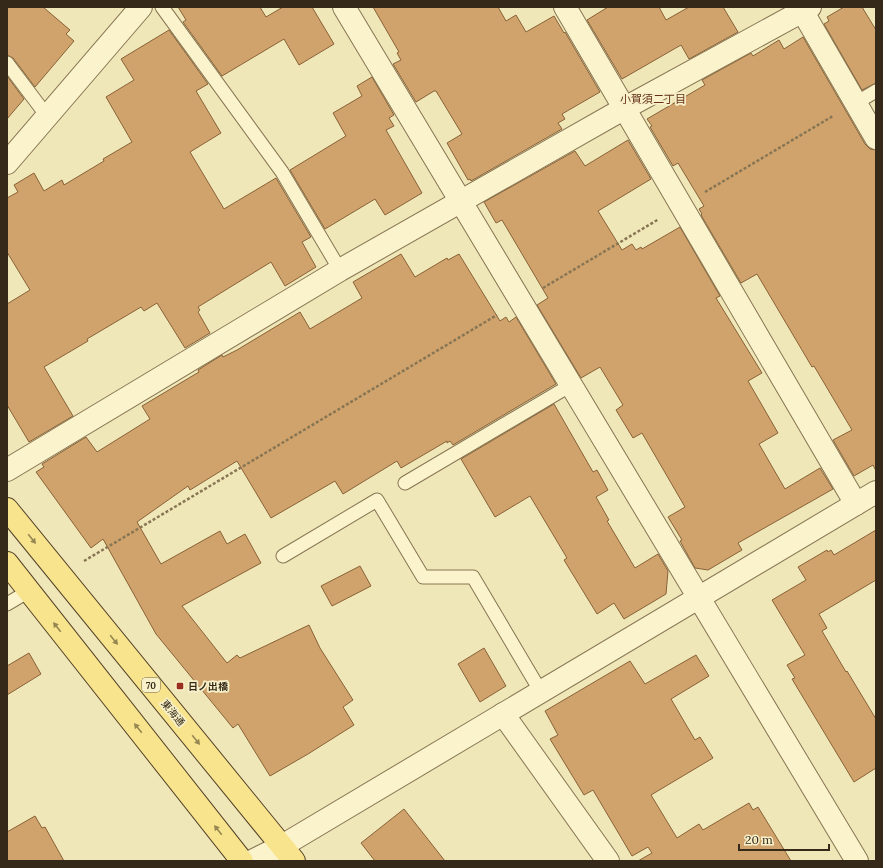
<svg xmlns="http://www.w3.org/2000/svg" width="883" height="868" font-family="Lora,'Noto Sans JP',serif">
	<rect width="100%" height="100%" fill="#f0e7b9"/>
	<g fill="#d1a36c" stroke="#886237">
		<path d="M 7,7 L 43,7 L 70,30 L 66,34 L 74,41 L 35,87 L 13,58 L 7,55 Z"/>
		<path d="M 178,7 L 260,7 L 266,17 L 283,7 L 312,7 L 334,44 L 299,65 L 284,39 L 222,76 L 183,22 L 186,20 Z"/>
		<path d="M 373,7 L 498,7 L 506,21 L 516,15 L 526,32 L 554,16 L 564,33 L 565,32 L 600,92 L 562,114 L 565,119 L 558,123 L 562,129 L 471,181 L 470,179 L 468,180 L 447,143 L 462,134 L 436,91 L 434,91 L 416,102 L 393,64 L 401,60 L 397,53 L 399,52 Z"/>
		<path d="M 608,7 L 659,7 L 666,20 L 689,7 L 723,7 L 738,32 L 689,59 L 681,45 L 622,79 L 587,20 Z"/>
		<path d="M 844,7 L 862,7 L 876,30 L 876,83 L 862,90 L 824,24 L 829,21 L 827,17 Z"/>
		<path d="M 169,30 L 208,84 L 196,91 L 221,133 L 190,152 L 224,209 L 276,178 L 311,237 L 302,242 L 316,267 L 285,286 L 271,262 L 198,307 L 200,310 L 198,312 L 210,333 L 185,348 L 157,303 L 144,311 L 141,307 L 87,339 L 88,341 L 44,367 L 73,416 L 29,442 L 7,405 L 7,304 L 30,290 L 7,252 L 7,198 L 18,192 L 14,185 L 34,173 L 44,191 L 62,180 L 64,185 L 104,161 L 103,159 L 132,142 L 106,97 L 134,80 L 121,59 Z"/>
		<path d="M 803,37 L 865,144 L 870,149 L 876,150 L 876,471 L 873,465 L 854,476 L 833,440 L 852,430 L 814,366 L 812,367 L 757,274 L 741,283 L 701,215 L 702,214 L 699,209 L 704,206 L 678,163 L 673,166 L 650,127 L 652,126 L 647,119 L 705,85 L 702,80 L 751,53 L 753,56 L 779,40 L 784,49 Z"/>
		<path d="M 7,76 L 24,99 L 7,119 Z"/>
		<path d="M 372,77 L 394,115 L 389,118 L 394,126 L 386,130 L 422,193 L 385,215 L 375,199 L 325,229 L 290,170 L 346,136 L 333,113 L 362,96 L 357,86 Z"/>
		<path d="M 628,140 L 651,179 L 598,211 L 622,250 L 632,244 L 636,250 L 641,247 L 642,249 L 680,227 L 720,296 L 716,298 L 762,373 L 748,381 L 778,433 L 759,444 L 785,489 L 820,468 L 833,489 L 738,543 L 742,550 L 708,570 L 695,568 L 680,541 L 682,540 L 668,517 L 685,507 L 642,433 L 633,438 L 616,410 L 623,405 L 600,367 L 581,378 L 537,305 L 548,298 L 502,220 L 496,223 L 484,202 L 575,151 L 585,166 Z"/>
		<path d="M 401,254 L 415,277 L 447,258 L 448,260 L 459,254 L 500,321 L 506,317 L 509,322 L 516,317 L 556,384 L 453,445 L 450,441 L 447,443 L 447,441 L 401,468 L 397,461 L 343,494 L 335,481 L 271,518 L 237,461 L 190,490 L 188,486 L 137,522 L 161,564 L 220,531 L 227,544 L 245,534 L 261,563 L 182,606 L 227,663 L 237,655 L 240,658 L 309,625 L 320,648 L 353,700 L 343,707 L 354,725 L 308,754 L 270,776 L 238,724 L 233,728 L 156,634 L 103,539 L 91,548 L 36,472 L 44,467 L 42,464 L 86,437 L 97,452 L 150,419 L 142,406 L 199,372 L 198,370 L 222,355 L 223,357 L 237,350 L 300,312 L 310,329 L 362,298 L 353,282 Z"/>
		<path d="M 554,404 L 593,472 L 597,470 L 608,490 L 596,497 L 609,520 L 607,521 L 635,568 L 658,554 L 668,571 L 666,594 L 624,619 L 614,603 L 597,614 L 564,560 L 567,558 L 530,496 L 495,517 L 461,459 Z"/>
		<path d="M 876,530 L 876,580 L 819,614 L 827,628 L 822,631 L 846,672 L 847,671 L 876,719 L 876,768 L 854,782 L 792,679 L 795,678 L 787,665 L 805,655 L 772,600 L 806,580 L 798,567 L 827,550 L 828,552 L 831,550 L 834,555 Z"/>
		<path d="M 360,566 L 371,586 L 332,606 L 321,586 Z"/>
		<path d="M 484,648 L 506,686 L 480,702 L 458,664 Z"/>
		<path d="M 29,653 L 41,674 L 7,695 L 7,666 Z"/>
		<path d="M 696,655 L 709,676 L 671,699 L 695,740 L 700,737 L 713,758 L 651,795 L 677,838 L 699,824 L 703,830 L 749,803 L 753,810 L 758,807 L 791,861 L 638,861 L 652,853 L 648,847 L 632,856 L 593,790 L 584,795 L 550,739 L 558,735 L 545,711 L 630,661 L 645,684 Z"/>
		<path d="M 404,809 L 445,861 L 375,861 L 361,843 Z"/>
		<path d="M 35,816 L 42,828 L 45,827 L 64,861 L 7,861 L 7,832 Z"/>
	</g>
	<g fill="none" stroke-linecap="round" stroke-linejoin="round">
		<g stroke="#877553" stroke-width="15">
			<g id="lane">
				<path d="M 162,7 L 282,172 L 340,270"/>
				<path d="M 7,63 L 47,116"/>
				<path d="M 856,103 L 876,91"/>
				<path d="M 405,483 L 571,385"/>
				<path d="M 283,556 L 377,500 L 423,577 L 473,577 L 541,692"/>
				<path d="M 7,604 L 29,591"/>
			</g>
		</g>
		<g stroke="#877553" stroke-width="24">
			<g id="street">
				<path d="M 344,7 L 857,861"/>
				<path d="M 565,7 L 856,504"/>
				<path d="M 800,7 L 876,138"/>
				<path d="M 7,163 L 141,7"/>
				<path d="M 7,470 L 340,270 L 625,108 L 810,7"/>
				<path d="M 503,714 L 608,861"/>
				<path d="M 252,861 L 282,846 L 876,492"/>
			</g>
		</g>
		<g stroke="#544228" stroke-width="24">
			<g id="primary">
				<path d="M 7,509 L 294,861"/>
				<path d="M 7,563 L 242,861"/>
			</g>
		</g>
		<g stroke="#877553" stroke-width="2.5" stroke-dasharray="3 2" stroke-linecap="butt">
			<path d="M 705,192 L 833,116"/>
			<path d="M 543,288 L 659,219"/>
			<path d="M 84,561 L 497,315"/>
		</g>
		<use href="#lane" stroke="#fbf3cc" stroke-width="13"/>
		<use href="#street" stroke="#fbf3cc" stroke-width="22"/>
		<use href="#primary" stroke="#f8e48c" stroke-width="22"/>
	</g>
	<defs><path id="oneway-solid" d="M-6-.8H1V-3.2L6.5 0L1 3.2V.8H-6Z"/></defs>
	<g fill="#968752">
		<use href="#oneway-solid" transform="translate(32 539) rotate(51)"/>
		<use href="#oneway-solid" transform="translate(57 627) rotate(-128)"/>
		<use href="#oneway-solid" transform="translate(114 640) rotate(51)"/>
		<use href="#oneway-solid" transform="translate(138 728) rotate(-129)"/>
		<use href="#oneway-solid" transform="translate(196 740) rotate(51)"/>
		<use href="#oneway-solid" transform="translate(218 830) rotate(-128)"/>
	</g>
	<rect fill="#9a2e1f" stroke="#f7f0c9" stroke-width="1.5" x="176" y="682" width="8" height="8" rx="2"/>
	<g text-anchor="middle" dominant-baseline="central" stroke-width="3.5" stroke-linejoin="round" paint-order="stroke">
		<rect fill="#f7f0c9" stroke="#6f654e" stroke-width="1" x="142" y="678" width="18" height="14" rx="3"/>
		<g font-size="9" font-weight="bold" fill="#352a19">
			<text x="151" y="685">70</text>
		</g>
		<g font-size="10" font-weight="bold" fill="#352a19" stroke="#f7f0c9" text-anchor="start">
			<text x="188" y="686">日ノ出橋</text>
		</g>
		<g font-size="10" fill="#352a19" stroke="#f7f0c9">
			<text transform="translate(173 713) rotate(51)">東海通</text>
		</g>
		<g font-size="11" fill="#643016" stroke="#f7f0c9">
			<text x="653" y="99">小賀須二丁目</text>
		</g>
	</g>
	<rect width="883" height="868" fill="none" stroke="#352a19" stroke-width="16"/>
	<path d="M739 844v6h90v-6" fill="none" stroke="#352a19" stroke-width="2"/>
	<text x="745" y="844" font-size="12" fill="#352a19" stroke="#f7f0c9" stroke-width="3" paint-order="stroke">20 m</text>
</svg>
